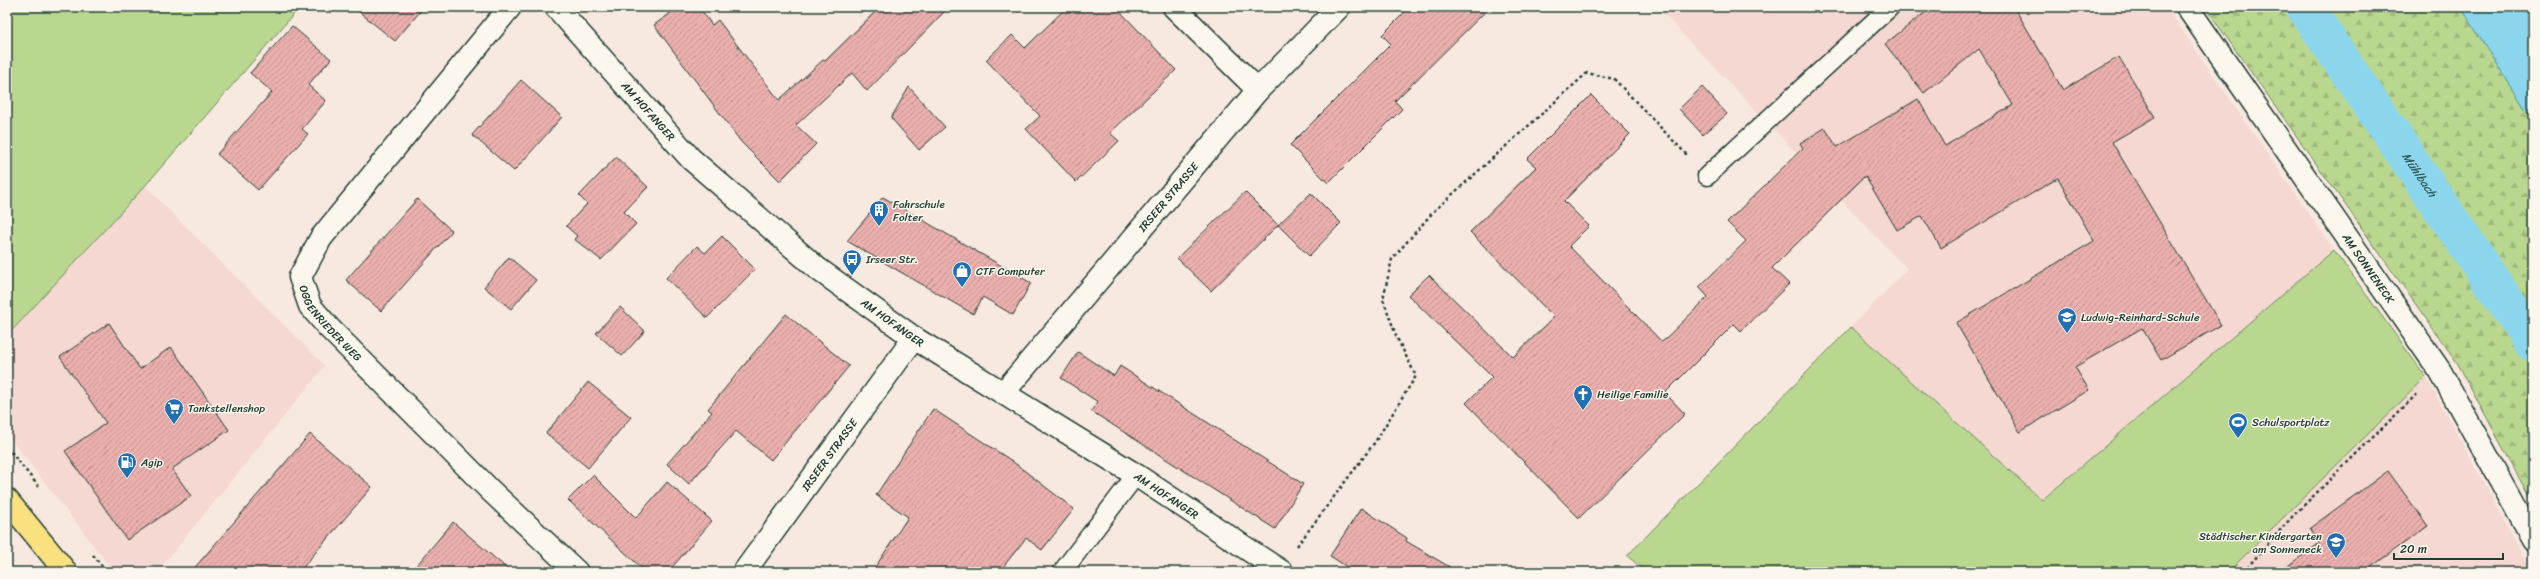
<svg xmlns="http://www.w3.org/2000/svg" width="2540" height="579" font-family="Sriracha,sans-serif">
	<defs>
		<pattern id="forest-firs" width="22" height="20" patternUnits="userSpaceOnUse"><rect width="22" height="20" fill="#b9d78f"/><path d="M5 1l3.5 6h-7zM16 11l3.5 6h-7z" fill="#9fb97c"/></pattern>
		<pattern id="building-hatch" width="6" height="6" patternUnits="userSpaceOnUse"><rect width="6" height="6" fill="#ebb0ae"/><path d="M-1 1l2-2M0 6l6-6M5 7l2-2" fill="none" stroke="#be908e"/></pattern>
	</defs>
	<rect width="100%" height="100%" fill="#f8e9e0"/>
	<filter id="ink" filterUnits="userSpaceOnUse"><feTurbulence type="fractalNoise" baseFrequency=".025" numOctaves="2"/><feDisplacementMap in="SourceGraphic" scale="8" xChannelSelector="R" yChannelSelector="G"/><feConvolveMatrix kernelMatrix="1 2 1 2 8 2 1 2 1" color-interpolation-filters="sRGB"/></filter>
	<g filter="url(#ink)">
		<g fill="#f4d8d1">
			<path d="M 1657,7 L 2166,7 L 2334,250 L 2041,500 L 1851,327 L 1907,269 Z"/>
			<path d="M 145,186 L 325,366 L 157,572 L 114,572 L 7,434 L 7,336 Z"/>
			<path d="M 2426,377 L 2532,572 L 2228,572 Z"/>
		</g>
		<g fill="#b9d78f" stroke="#6c8a62">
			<path d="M 7,7 L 300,7 L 145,186 L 7,336 Z"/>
			<path d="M 2334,250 L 2426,377 L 2228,572 L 1647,572 L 1627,556 L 1851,327 L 2042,500 Z"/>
		</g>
		<path fill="url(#forest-firs)" stroke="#6c8a62" d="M 2205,7 L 2461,7 L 2533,121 L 2533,504 L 2458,364 Z"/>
		<path fill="#8cd6ed" stroke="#6099a3" d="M 2461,7 L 2533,7 L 2533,121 Z"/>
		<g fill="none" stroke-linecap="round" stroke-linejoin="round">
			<path stroke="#8cd6ed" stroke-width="38" id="s1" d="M 2305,7 L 2533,342"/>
		</g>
		<g fill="url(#building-hatch)" stroke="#1f3d34">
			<path d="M 353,7 L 424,7 L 395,41 Z"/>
			<path d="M 679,7 L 699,7 L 712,25 L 718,20 L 779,100 L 823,60 L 825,61 L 880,7 L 949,7 L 867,91 L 852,73 L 796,125 L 816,144 L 780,181 L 741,142 L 654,25 Z"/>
			<path d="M 1067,7 L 1116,7 L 1176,70 L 1110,133 L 1119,141 L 1076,182 L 1026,129 L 1040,116 L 986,60 L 1012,35 L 1025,48 Z"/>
			<path d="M 1410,7 L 1490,7 L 1395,101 L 1402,109 L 1328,183 L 1290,145 L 1391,44 L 1382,35 Z"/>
			<path d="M 1932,7 L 2014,7 L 2063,90 L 2119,57 L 2155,117 L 2112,142 L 2221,325 L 2161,360 L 2142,328 L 2075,367 L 2089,390 L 2020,432 L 1956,323 L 2094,241 L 2058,178 L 1941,248 L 1922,216 L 1897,230 L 1865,176 L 1772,268 L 1789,284 L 1741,331 L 1734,324 L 1665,393 L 1685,414 L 1579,518 L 1466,403 L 1492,377 L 1408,295 L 1429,275 L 1513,357 L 1554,317 L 1470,232 L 1536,167 L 1527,159 L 1591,95 L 1630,134 L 1564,201 L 1589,226 L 1569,246 L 1662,342 L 1708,297 L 1699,287 L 1746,241 L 1727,222 L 1803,148 L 1800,143 L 1825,128 L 1837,147 L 1918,99 L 1945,146 L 2013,105 L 1979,49 L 1924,93 L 1885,44 Z"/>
			<path d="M 292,26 L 331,59 L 308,85 L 326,101 L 302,129 L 308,134 L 258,190 L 217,154 L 272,92 L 250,73 Z"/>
			<path d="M 521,80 L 562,117 L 514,171 L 472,135 Z"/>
			<path d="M 909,87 L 945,127 L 919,150 L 891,118 Z"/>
			<path d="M 1702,87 L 1727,114 L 1703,135 L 1679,109 Z"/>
			<path d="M 616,157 L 648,187 L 624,212 L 636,224 L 601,260 L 574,239 L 577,236 L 566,226 L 587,204 L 579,196 Z"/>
			<path d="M 1245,192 L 1278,225 L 1311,193 L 1341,223 L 1309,256 L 1278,225 L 1211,291 L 1177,258 Z"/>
			<path d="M 883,197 L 1031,283 L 1013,315 L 983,297 L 973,314 L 847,241 Z"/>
			<path d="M 417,199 L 452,231 L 381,311 L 346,280 Z"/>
			<path d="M 722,236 L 755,269 L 707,318 L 666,278 L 697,246 L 705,253 Z"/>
			<path d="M 509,257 L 536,280 L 511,309 L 484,287 Z"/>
			<path d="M 620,307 L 645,331 L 622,356 L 596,333 Z"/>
			<path d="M 786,314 L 849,366 L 771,460 L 736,431 L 689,484 L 667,464 L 712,412 L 708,409 Z"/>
			<path d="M 109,323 L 140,369 L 171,347 L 229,430 L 172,469 L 191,496 L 127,540 L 65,451 L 106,423 L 60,357 Z"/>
			<path d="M 1078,352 L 1114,376 L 1120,366 L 1303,484 L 1275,529 L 1091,411 L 1098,402 L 1061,378 Z"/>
			<path d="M 588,382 L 631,417 L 588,468 L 546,433 Z"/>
			<path d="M 933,409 L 1012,461 L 1074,509 L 1042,550 L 1026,538 L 999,572 L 872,572 L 908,517 L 876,495 Z"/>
			<path d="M 310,434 L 372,487 L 327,539 L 299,572 L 191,572 Z"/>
			<path d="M 2388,471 L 2428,526 L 2364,572 L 2279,572 L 2320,543 L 2310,528 Z"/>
			<path d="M 593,475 L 636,518 L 667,482 L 712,521 L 668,572 L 646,572 L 568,500 Z"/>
			<path d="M 1361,508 L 1407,538 L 1406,541 L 1458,572 L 1355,572 L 1330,556 Z"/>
			<path d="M 453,522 L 511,572 L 411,572 Z"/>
		</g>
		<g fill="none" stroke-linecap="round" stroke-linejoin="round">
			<g stroke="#1f3d34" stroke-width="21">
				<g id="service">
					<path d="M 1707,176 L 1890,7"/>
					<path d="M 1062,572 L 1136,475"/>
				</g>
			</g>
			<g stroke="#1f3d34" stroke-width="25">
				<g id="minor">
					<path id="s2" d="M 510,7 L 321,238 L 300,277 L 310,306 L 329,328 L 491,491 L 577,572"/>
					<path id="s3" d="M 556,7 L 691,159 L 818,269 L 914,338 L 1136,475 L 1282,572"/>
					<path d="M 1174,7 L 1258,90"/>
					<path id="s4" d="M 2187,7 L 2440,371 L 2533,539"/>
					<path id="s5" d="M 1004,392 L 1258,90 L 1339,7"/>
					<path id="s6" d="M 744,572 L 914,338"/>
				</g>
			</g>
			<g stroke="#1f3d34" stroke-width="25">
				<path id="primary" d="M 7,500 L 66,572"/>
			</g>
			<g stroke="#1f3d34" stroke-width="2.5" stroke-dasharray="3 3" stroke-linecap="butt">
				<path d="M 7,447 L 39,487"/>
				<path d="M 1297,546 L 1375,442 L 1416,376 L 1397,338 L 1383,299 L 1392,259 L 1434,211 L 1587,73 L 1614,79 L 1688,156"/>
				<path d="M 93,555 L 107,572"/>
				<path d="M 2243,572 L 2292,517 L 2417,394"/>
			</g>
			<use href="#service" stroke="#fbf7ec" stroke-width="18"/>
			<use href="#minor" stroke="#fbf7ec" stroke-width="22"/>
			<use href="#primary" stroke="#fae180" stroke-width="22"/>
		</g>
	</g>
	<defs>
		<g id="building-pin" transform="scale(1)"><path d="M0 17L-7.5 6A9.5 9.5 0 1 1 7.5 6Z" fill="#1f6fb2" stroke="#fbf7ec"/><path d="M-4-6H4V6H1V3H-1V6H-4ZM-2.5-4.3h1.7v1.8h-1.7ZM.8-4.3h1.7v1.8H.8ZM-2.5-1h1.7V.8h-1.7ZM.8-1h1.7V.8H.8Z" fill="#fff"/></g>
		<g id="bus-pin" transform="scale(1)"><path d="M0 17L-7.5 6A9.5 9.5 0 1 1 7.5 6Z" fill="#1f6fb2" stroke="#fbf7ec"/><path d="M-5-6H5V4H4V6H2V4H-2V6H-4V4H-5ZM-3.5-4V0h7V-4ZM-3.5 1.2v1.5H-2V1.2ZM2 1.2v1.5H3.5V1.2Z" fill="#fff"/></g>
		<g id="shop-pin" transform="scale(1)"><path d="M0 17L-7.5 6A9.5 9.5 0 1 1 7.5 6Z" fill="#1f6fb2" stroke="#fbf7ec"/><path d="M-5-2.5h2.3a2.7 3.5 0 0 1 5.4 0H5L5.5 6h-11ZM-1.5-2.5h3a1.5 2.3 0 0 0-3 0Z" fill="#fff"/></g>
		<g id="school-pin" transform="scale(1)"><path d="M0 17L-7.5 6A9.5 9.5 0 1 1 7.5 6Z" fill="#1f6fb2" stroke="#fbf7ec"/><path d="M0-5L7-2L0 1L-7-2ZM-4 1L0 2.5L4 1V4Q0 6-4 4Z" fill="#fff"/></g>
		<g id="church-pin" transform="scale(1)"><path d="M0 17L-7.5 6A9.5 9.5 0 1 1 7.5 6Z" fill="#1f6fb2" stroke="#fbf7ec"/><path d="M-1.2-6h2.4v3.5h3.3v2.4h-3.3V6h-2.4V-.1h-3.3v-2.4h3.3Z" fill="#fff"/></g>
		<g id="supermarket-pin" transform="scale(1)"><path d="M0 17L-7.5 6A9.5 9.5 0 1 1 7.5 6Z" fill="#1f6fb2" stroke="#fbf7ec"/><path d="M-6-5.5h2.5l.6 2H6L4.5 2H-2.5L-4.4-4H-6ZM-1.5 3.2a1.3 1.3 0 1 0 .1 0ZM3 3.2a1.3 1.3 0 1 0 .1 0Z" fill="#fff"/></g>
		<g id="stadium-pin" transform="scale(1)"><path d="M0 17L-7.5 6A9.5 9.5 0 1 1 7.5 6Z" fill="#1f6fb2" stroke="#fbf7ec"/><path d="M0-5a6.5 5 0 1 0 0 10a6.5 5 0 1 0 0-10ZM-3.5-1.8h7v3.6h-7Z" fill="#fff"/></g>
		<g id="fuel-pin" transform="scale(1)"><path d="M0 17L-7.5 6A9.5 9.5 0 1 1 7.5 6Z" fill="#1f6fb2" stroke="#fbf7ec"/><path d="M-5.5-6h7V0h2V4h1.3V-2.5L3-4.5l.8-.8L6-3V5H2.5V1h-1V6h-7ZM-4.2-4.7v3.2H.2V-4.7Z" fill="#fff"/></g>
	</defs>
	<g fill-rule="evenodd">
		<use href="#building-pin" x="879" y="210"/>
		<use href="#bus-pin" x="852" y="259"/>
		<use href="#shop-pin" x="962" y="271"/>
		<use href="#school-pin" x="2067" y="317"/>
		<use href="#church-pin" x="1583" y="394"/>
		<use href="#supermarket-pin" x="174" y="408"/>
		<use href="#stadium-pin" x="2238" y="422"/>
		<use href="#fuel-pin" x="127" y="462"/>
		<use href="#school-pin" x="2336" y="542"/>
	</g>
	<g text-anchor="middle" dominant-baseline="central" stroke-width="3" stroke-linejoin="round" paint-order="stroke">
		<g font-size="11" fill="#1f3d34" stroke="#fbf7ec">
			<text stroke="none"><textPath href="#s3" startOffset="139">AM HOFANGER</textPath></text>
			<text stroke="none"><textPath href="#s5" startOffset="255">IRSEER STRASSE</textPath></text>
			<text stroke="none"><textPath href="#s4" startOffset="318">AM SONNENECK</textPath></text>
			<text stroke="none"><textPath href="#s2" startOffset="399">OGGENRIEDER WEG</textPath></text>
			<text stroke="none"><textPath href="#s3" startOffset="463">AM HOFANGER</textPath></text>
			<text stroke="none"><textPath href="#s6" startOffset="145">IRSEER STRASSE</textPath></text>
			<text stroke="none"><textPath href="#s3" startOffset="787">AM HOFANGER</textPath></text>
		</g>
		<g font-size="11" fill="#1f3d34" stroke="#fbf7ec" text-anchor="start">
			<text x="893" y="204">Fahrschule<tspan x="893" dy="13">Folter</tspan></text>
			<text x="866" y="259">Irseer Str.</text>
			<text x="976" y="271">CTF Computer</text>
			<text x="2081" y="317">Ludwig-Reinhard-Schule</text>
			<text x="1597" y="394">Heilige Familie</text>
			<text x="188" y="408">Tankstellenshop</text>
			<text x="2252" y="422">Schulsportplatz</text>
			<text x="141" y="462">Agip</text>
			<text x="2322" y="536" text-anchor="end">Städtischer Kindergarten<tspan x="2322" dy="13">am Sonneneck</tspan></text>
		</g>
		<g font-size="12" font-style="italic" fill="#355c59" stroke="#fbf7ec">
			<text stroke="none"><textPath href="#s1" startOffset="203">Mühlbach</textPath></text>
		</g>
	</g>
	<rect width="2540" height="579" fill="none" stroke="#fbf7ec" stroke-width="24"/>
	<rect x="12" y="12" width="2516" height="555" fill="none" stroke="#1f3d34" stroke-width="1.5" filter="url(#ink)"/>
	<path d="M2394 553v6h109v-6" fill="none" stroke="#1f3d34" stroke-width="2"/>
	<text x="2400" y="553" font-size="12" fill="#1f3d34" stroke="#fbf7ec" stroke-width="3" paint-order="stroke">20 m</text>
</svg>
